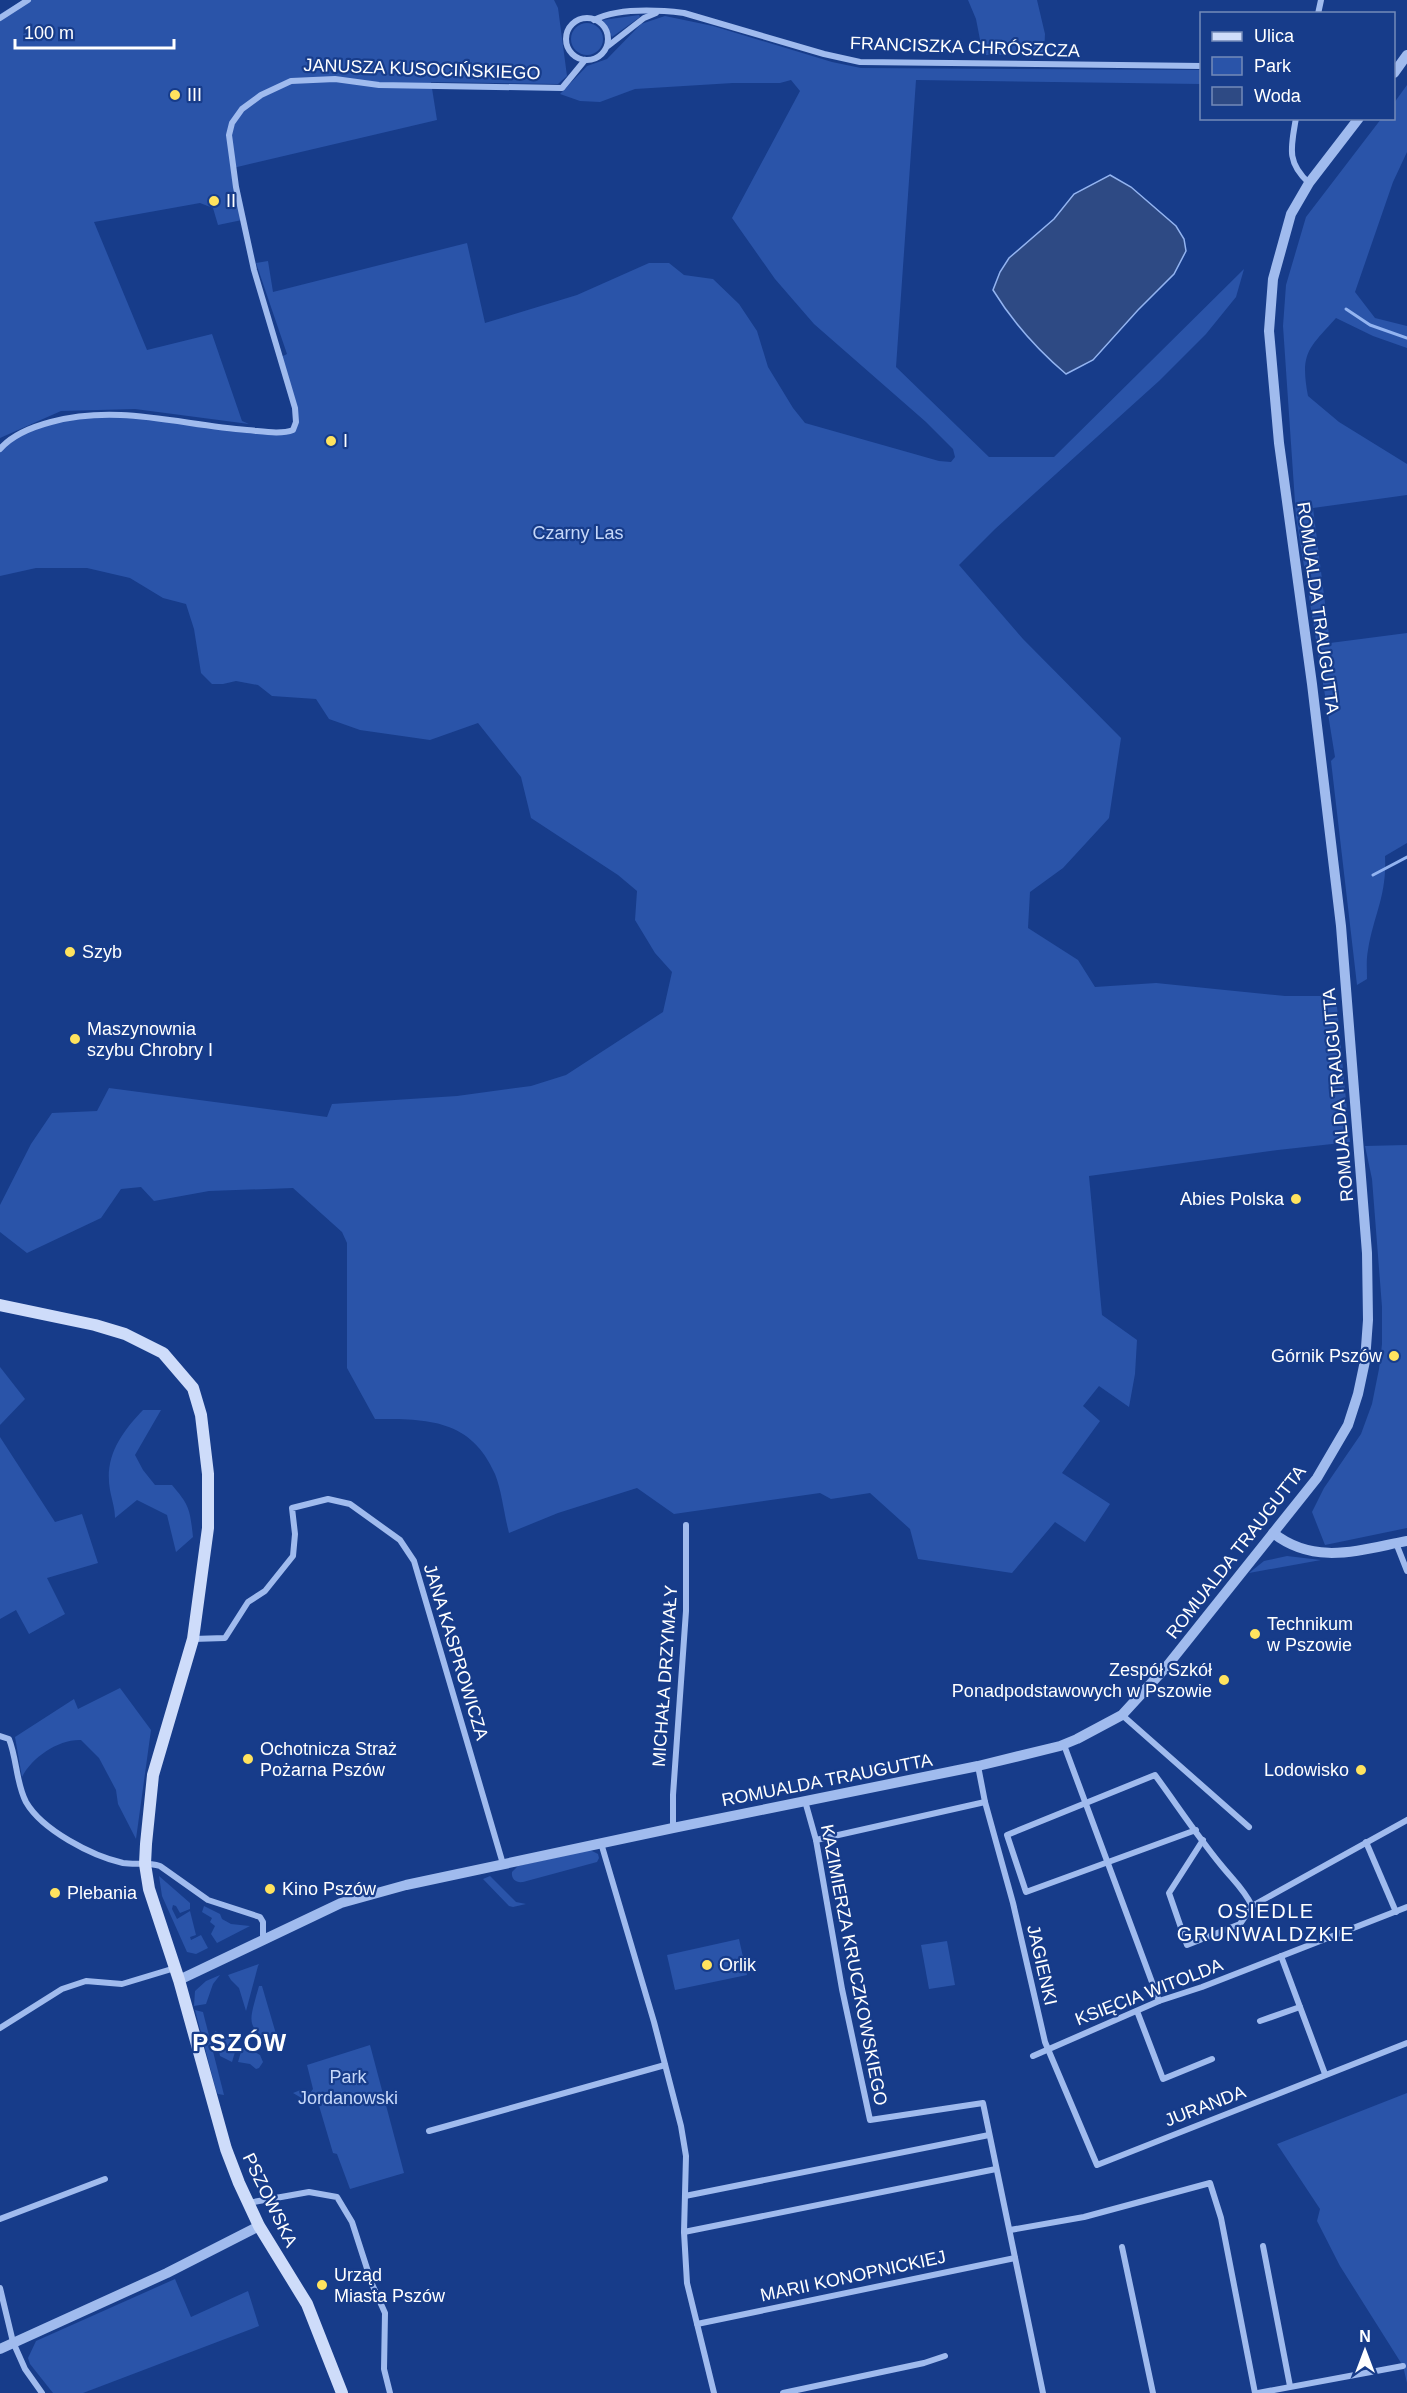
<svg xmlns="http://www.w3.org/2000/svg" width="1407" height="2393" font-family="Helvetica,sans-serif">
	<rect width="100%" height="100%" fill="#173c8a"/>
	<g fill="#2a54a9">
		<path d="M 23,0 L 554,0 L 558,8 L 567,76 L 558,84 L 431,82 L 437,120 L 233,168 L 242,220 L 218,225 L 213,208 L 200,203 L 94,222 L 147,350 L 212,334 L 242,421 L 249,424 L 135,409 L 61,411 L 0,438 L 0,14 Z"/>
		<path d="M 968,0 L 1037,0 L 1045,34 L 1044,54 L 983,55 L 976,19 Z"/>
		<path d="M 639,15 L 640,17 L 612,37 L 603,20 Z"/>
		<path d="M 665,16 L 713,26 L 832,62 L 861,68 L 1201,70 L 1201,84 L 916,80 L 896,367 L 989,457 L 1054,457 L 1244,269 L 1236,297 L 1206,334 L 1159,381 L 995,529 L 959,565 L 1023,639 L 1121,738 L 1109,818 L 1063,868 L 1030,892 L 1028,928 L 1078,960 L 1095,987 L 1156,983 L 1285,996 L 1336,996 L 1350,1142 L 1278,1150 L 1089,1176 L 1102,1315 L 1137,1340 L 1135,1374 L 1129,1407 L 1099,1386 L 1083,1406 L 1100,1421 L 1062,1473 L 1110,1504 L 1085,1542 L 1055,1522 L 1012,1573 L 918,1559 L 910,1529 L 870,1493 L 831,1499 L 820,1493 L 674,1514 L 637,1488 L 558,1513 L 509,1533 C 504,1514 502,1492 495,1474 C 471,1419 428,1419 375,1419 L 347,1368 L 347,1243 L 342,1232 L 293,1188 L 209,1191 L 154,1201 L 141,1187 L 121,1189 L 101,1218 L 27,1253 L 0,1232 L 0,1205 L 31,1144 L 52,1113 L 97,1111 L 109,1088 L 327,1117 L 332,1104 L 457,1096 L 531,1086 L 566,1075 L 663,1012 L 672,972 L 655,953 L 635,920 L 637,891 L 618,875 L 531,818 L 521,777 L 478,723 L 430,740 L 360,730 L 329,719 L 316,699 L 272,696 L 258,685 L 236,681 L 223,684 L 212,684 L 201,673 L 194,629 L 186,604 L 163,598 L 130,578 L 87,568 L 36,568 L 0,576 L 0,451 L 10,440 L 68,417 L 129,414 L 281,432 L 293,430 L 296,421 L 281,357 L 287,354 L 256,263 L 268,261 L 273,292 L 467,243 L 485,323 L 577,295 L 649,263 L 669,263 L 684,275 L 713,279 L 739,304 L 757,331 L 768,367 L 793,408 L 805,423 L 939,461 L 951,462 L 955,457 L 953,449 L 926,422 L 814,324 L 775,279 L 732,218 L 800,91 L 791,80 L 780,83 L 733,83 L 635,89 L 600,102 L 580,101 L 560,94 L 587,66 L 607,59 L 641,24 Z"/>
		<circle cx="587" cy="39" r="16"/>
		<path d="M 1407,85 L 1407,152 L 1393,182 L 1355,292 L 1375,318 L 1407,326 L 1407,348 L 1373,336 L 1336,318 C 1308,349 1300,353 1308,396 L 1339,422 L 1407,464 L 1407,495 L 1313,508 L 1330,643 L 1407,633 L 1407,843 L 1385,856 C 1387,896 1374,914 1368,950 C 1366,960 1367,970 1367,979 L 1357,985 L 1331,761 L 1335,757 L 1296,517 L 1283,326 L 1286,285 L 1306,217 L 1381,119 L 1394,118 L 1394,103 Z"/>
		<path d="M 1407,1145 L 1407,1528 L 1325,1545 L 1312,1512 L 1324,1488 L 1361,1434 L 1372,1404 L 1379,1369 L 1382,1344 L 1382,1307 L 1372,1179 L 1365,1146 Z"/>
		<path d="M 0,1367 L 25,1399 L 0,1425 Z"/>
		<path d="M 143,1410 L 161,1410 L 135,1455 L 143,1470 L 155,1485 L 172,1485 C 190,1506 190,1510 193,1537 L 176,1552 L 167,1515 L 137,1500 L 115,1518 C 115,1508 112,1501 110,1490 C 104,1457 121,1433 143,1410 Z"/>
		<path d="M 0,1437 L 55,1522 L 82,1514 L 98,1563 L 47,1578 L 65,1614 L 29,1634 L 16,1610 L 0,1619 Z"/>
		<path d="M 1287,1556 L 1321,1560 L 1249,1573 L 1264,1561 Z"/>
		<path d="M 120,1688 L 151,1730 L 136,1839 L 118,1804 L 116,1790 L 99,1758 L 81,1740 C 59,1739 32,1757 22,1777 L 15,1737 L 74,1699 L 78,1709 Z"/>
		<path d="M 590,1850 L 598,1854 L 599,1858 L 597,1862 L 523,1882 C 516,1883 511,1879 512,1872 L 518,1866 Z"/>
		<path d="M 159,1876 L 190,1903 L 190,1909 L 180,1913 L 176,1906 L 173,1905 L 172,1909 L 177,1919 L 190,1911 L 196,1935 L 190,1937 L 191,1940 L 201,1935 L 208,1948 L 196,1954 L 187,1952 L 162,1896 Z"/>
		<path d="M 490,1876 L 516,1902 L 526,1904 L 513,1907 L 509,1906 L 483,1879 Z"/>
		<path d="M 204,1906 L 220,1914 L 222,1919 L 231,1924 L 250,1926 L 217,1943 L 211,1934 L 215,1926 L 210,1922 L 212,1918 L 202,1912 Z"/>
		<path d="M 739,1939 L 747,1975 L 675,1990 L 667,1955 Z"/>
		<path d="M 947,1941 L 955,1985 L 929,1989 L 921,1945 Z"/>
		<path d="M 259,1964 L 258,1966 L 246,2011 L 239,1988 L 231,1980 L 228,1975 Z"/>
		<path d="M 220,1975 L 213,1984 L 206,2004 L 194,2006 L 195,1991 L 206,1981 Z"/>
		<path d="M 259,1986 L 262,1986 L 281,2051 C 246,2024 247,2029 259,1986 Z"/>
		<path d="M 195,2010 L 203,2012 L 224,2095 L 218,2094 L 216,2090 Z"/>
		<path d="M 215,2031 L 238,2042 L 232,2062 L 220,2056 Z"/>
		<path d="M 243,2045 L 260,2055 L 263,2062 L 259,2068 L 256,2069 L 250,2064 L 238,2062 Z"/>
		<path d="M 370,2045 L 404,2173 L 350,2189 L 337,2154 L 333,2153 L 317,2099 L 314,2097 L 310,2103 L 293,2093 L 303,2089 L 310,2093 L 313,2089 L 307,2065 Z"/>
		<path d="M 1407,2093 L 1407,2383 L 1403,2366 L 1340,2266 L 1317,2221 L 1320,2209 L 1277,2144 Z"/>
		<path d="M 175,2279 L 191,2317 L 248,2291 L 259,2326 L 83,2393 L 53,2393 L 30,2364 L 28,2358 L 36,2341 Z"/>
	</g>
	<path fill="#2e4a84" stroke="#93b4f1" stroke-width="1.5" d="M 1110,175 L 1131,187 L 1176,226 L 1184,239 L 1186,251 L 1174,274 L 1138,310 L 1093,360 L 1066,374 C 1039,351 1012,321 993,290 L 1000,272 L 1009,258 L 1054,219 L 1074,194 Z"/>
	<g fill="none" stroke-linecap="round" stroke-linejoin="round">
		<g stroke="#93b4f1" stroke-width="3">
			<path d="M 1346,309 L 1370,325 L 1407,338"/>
			<path d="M 1373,875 L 1407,857"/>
		</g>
		<g stroke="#a0bbee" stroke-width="6">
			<path d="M 1318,14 L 1321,0"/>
			<circle cx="587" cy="39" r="21"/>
			<path d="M 0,18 L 28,0"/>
			<path d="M 594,20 C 618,8 658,10 684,13 L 824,54 L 860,62 L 1202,66"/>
			<path d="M 608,46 L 644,18 L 656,13"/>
			<path d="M 1296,118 C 1291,147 1286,162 1309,183"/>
			<path d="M 0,449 C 13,434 32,427 51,422 C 119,404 180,425 247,430 C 261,431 280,435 293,430 L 296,422 L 295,408 L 254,270 L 236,187 L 229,135 L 232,123 L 242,109 L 261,95 L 291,81 L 335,79 L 379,85 L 562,88 L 585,60"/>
			<path d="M 1396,1543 L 1407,1571"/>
			<path d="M 193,1639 L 225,1638 L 248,1602 L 265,1591 L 293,1556 L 295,1534 L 292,1508 L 328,1499 L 350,1504 L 400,1540 L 414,1561 L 503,1864"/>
			<path d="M 1122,1715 L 1249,1827"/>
			<path d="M 0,1736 L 9,1739 C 17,1759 16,1783 26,1802 C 42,1830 92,1856 123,1863 C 135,1865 148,1862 160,1866 L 208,1900 L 260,1917 L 263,1922 L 263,1940"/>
			<path d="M 1064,1745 L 1159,2001"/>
			<path d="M 978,1766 L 985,1802 L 1013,1903 L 1045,2042 L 1097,2165 L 1407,2043"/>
			<path d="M 805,1801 L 816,1840 L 842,1989 L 870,2120 L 983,2103 L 1043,2393"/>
			<path d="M 673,1828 L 673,1795 L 686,1611 L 686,1525"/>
			<path d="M 1196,1830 L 1026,1892 L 1007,1835 L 1155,1775 C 1177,1805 1198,1837 1221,1865 C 1233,1880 1244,1889 1252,1906"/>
			<path d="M 816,1840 L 985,1802"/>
			<path d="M 1203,1840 L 1169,1893 L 1187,1945 L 1240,1924 L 1252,1906 L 1407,1820"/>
			<path d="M 1366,1842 L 1396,1912"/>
			<path d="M 601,1843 L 654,2022 L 681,2126 L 686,2156 L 684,2232 L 687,2283 L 714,2393"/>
			<path d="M 1281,1956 L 1325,2074"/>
			<path d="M 1137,2011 L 1163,2079 L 1212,2059"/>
			<path d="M 1260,2021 L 1300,2007"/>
			<path d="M 0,2028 L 62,1989 L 86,1981 L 122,1984 L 175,1968"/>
			<path d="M 1033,2056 L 1159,2001 L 1202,1987 L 1407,1907"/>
			<path d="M 429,2131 L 665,2065"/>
			<path d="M 685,2196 L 989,2135"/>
			<path d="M 248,2203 L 309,2192 L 337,2197 L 352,2222 L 372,2284 L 385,2313 L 384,2369 L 390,2393"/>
			<path d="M 0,2219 L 105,2179"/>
			<path d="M 1010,2230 L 1084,2217 L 1210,2183 L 1221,2218 L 1255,2393"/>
			<path d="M 684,2232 L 996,2169"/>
			<path d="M 1263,2246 L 1290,2386"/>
			<path d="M 1122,2247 L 1153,2393"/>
			<path d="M 0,2288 L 13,2342 L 25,2369 L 42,2393"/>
			<path d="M 697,2324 L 1015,2258"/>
			<path d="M 783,2393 L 924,2363 L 945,2356"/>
			<path d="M 1258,2393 L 1403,2366"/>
		</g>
		<g stroke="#a0bbee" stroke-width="10">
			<path d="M 1394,73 L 1407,55"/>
			<path d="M 1273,1533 C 1315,1566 1359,1550 1407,1541"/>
			<path d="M 179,1980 L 341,1903 L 406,1885 L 673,1828 L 978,1766 L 1060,1746 L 1077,1739 L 1122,1715 L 1167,1666 L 1317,1478 L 1348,1425 L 1358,1394 L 1365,1361 L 1368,1320 L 1367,1253 L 1341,926 L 1312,684 L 1279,443 L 1269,331 L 1273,279 L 1291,214 L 1309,183 L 1359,118"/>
			<path d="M 0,2349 L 167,2273 L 259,2226"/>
		</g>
		<path stroke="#cedcfa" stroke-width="12" d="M 0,1305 L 95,1325 L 125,1334 L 163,1353 L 193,1388 L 201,1415 L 208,1474 L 208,1528 L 193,1639 L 153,1775 L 146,1844 L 145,1864 L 149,1889 L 179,1980 L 226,2149 L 239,2183 L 259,2226 L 307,2304 L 342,2393"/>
	</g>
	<g fill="#ffe35e" stroke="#173c8a" stroke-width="2">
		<circle cx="175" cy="95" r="6"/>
		<circle cx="214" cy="201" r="6"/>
		<circle cx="331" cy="441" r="6"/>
		<circle cx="70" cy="952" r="6"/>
		<circle cx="75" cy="1039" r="6"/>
		<circle cx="1296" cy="1199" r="6"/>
		<circle cx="1394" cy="1356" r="6"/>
		<circle cx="1255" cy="1634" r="6"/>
		<circle cx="1224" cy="1680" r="6"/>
		<circle cx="248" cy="1759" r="6"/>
		<circle cx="1361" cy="1770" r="6"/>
		<circle cx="270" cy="1889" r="6"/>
		<circle cx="55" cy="1893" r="6"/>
		<circle cx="707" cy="1965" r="6"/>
		<circle cx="322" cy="2285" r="6"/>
	</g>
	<g text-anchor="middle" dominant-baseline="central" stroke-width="4.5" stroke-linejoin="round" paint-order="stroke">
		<g font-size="18" fill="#fff" stroke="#173c8a">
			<text transform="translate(965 47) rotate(2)">FRANCISZKA CHRÓSZCZA</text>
			<text transform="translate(422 69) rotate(2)">JANUSZA KUSOCIŃSKIEGO</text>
			<text transform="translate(1318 608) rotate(82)">ROMUALDA TRAUGUTTA</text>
			<text transform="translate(1338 1095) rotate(-95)">ROMUALDA TRAUGUTTA</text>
			<text transform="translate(1236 1552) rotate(-52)">ROMUALDA TRAUGUTTA</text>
			<text transform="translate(456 1652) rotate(73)">JANA KASPROWICZA</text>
			<text transform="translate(665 1676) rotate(-86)">MICHAŁA DRZYMAŁY</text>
			<text transform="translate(827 1780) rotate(-11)">ROMUALDA TRAUGUTTA</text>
			<text transform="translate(854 1965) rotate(79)">KAZIMIERZA KRUCZKOWSKIEGO</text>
			<text transform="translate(1042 1965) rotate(77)">JAGIENKI</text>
			<text transform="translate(1149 1992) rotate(-21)">KSIĘCIA WITOLDA</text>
			<text transform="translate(1205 2106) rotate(-21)">JURANDA</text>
			<text transform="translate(270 2200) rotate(64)">PSZOWSKA</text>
			<text transform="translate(853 2276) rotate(-12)">MARII KONOPNICKIEJ</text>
		</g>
		<g font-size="18" fill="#fff" stroke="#173c8a" text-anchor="start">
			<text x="187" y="95">III</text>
			<text x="226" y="201">II</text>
			<text x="343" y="441">I</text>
			<text x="82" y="952">Szyb</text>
			<text x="87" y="1029">Maszynownia<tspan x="87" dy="21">szybu Chrobry I</tspan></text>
			<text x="1284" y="1199" text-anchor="end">Abies Polska</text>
			<text x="1382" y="1356" text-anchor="end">Górnik Pszów</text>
			<text x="1267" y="1624">Technikum<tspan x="1267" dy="21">w Pszowie</tspan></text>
			<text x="1212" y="1670" text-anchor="end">Zespół Szkół<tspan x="1212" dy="21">Ponadpodstawowych w Pszowie</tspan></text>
			<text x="260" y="1749">Ochotnicza Straż<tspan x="260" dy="21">Pożarna Pszów</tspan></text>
			<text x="1349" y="1770" text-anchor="end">Lodowisko</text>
			<text x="282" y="1889">Kino Pszów</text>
			<text x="67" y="1893">Plebania</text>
			<text x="719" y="1965">Orlik</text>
			<text x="334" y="2275">Urząd<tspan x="334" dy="21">Miasta Pszów</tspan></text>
		</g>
		<g font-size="18" fill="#c6d8fa" stroke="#173c8a">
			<text x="578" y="533">Czarny Las</text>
			<text x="348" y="2077">Park<tspan x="348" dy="21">Jordanowski</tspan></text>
		</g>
		<g font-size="20" letter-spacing="1.5" fill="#fff" stroke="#173c8a">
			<text x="1266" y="1911">OSIEDLE<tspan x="1266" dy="23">GRUNWALDZKIE</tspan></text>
		</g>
		<g font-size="24" font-weight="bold" letter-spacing="1.5" fill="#fff" stroke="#173c8a">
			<text x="240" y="2042">PSZÓW</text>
		</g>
	</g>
	<rect x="1200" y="12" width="195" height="108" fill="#173c8a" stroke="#748ab9" stroke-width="1.5"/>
	<rect x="1212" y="32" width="30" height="9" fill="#cedcfa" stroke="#748ab9" stroke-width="1.5"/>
	<text x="1254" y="42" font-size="18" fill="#ffffff">Ulica</text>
	<rect x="1212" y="57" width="30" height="18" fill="#2a54a9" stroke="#748ab9" stroke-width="1.5"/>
	<text x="1254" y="72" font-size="18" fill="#ffffff">Park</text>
	<rect x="1212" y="87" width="30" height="18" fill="#2e4a84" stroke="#748ab9" stroke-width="1.5"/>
	<text x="1254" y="102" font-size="18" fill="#ffffff">Woda</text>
	<g transform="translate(1365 2351)" stroke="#173c8a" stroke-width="4.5" paint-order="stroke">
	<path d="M0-4.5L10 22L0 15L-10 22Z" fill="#ffffff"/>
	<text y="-9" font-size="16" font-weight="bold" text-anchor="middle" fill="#ffffff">N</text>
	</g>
	<path d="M15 39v9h159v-9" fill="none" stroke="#ffffff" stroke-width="3"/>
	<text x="24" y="39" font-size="18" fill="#ffffff" stroke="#173c8a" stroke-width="4.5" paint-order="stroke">100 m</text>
</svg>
